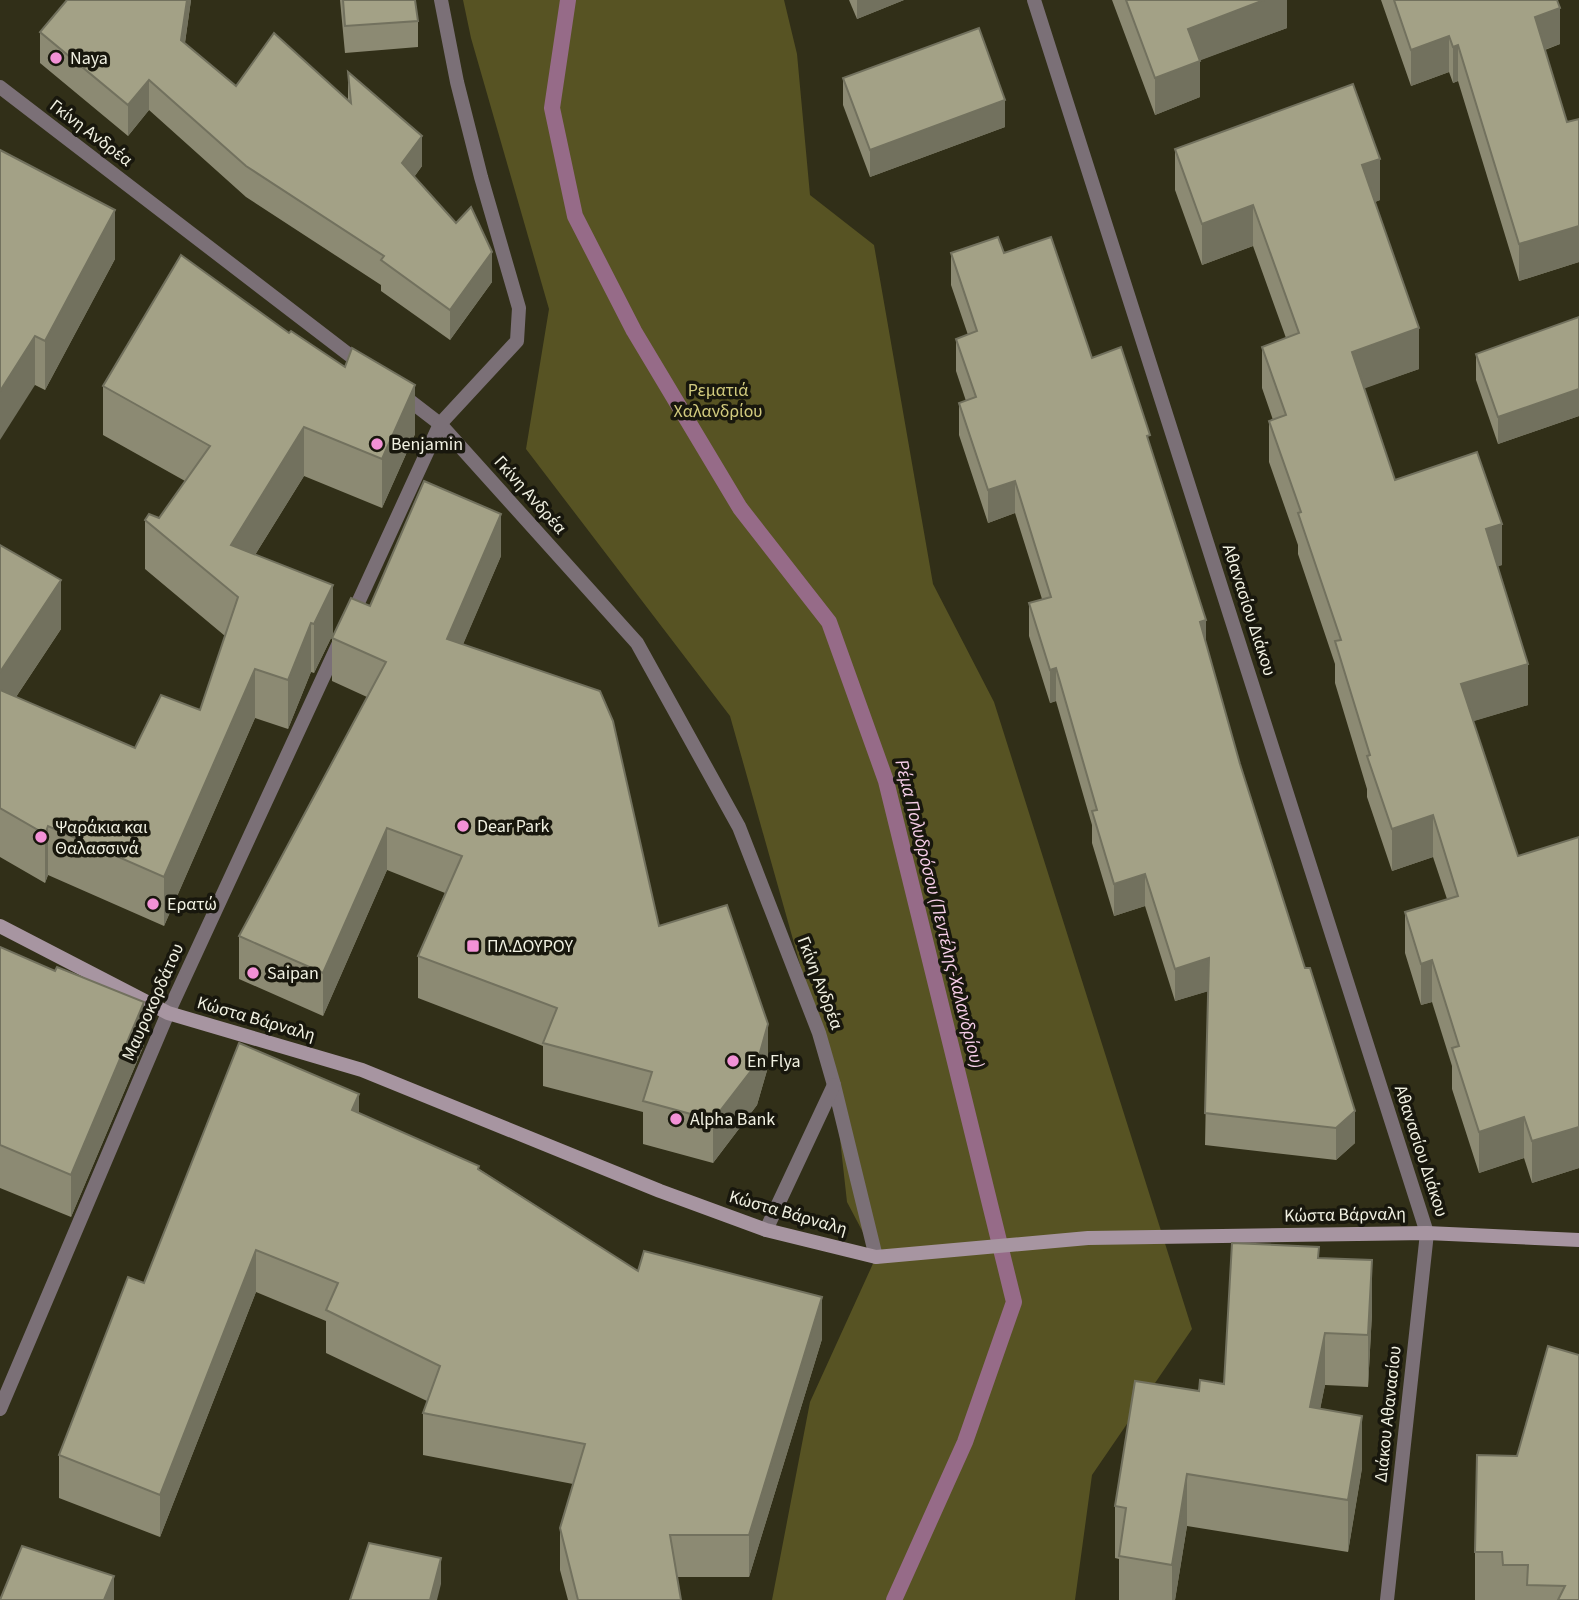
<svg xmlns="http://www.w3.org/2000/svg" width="1579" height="1600" font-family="'Source Sans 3',sans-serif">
	<rect width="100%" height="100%" fill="#312f18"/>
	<path fill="#575323" d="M 463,0 L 784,0 L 797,54 L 810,195 L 874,245 L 933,584 L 994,702 L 1192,1329 L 1092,1475 L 1075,1600 L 772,1600 L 810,1402 L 876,1257 L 847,1202 L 834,1085 L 730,716 L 526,449 L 549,309 L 471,38 Z"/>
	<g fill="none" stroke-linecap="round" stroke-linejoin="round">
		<path stroke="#966b88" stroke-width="16" d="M 568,0 L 552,108 L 575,216 L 634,331 L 740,508 L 829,622 L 886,781 L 1014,1302 L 965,1442 L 894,1600"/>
		<g stroke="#7b7077" stroke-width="14">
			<path d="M 1034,0 L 1427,1233 L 1387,1600"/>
			<path d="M 0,87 L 365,367"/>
			<path d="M 401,394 L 440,424 L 637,643 L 739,827 L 819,1033 L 834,1085 L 876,1257"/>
			<path d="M 351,618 L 440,424 L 517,341 L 519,308 L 481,177 L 457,82 L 441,0"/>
			<path d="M 766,1230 L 834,1085"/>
			<path d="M 0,1409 L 168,1013 L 339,643"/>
		</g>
		<path stroke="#a795a1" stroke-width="14" d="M 0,926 L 168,1013 L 362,1070 L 660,1191 L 766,1230 L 876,1257 L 1088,1238 L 1427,1233 L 1579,1240"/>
	</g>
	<g fill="#8c8a73">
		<path d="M 191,0 L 185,43 L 236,86 L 348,101 L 348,72 L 422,166 L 414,177 L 492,282 L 450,340 L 381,291 L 381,285 L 246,197 L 149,110 L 128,136 L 40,63 L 40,32 Z"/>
		<path d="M 340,0 L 415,0 L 418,21 L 418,47 L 345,53 Z"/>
		<path d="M 849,0 L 904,0 L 857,19 Z"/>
		<path d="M 1112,0 L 1287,0 L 1287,28 L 1200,60 L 1200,97 L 1155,115 Z"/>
		<path d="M 1381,0 L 1557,0 L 1560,44 L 1545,50 L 1567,122 L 1579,119 L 1579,262 L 1519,281 L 1458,81 L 1453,83 L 1449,72 L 1411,86 Z"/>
		<path d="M 843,78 L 1005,127 L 870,177 L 843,105 Z"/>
		<path d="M 1175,149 L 1380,200 L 1375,202 L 1419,369 L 1364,388 L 1395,480 L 1502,565 L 1498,566 L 1528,705 L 1473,721 L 1518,856 L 1579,837 L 1579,1168 L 1532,1183 L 1524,1158 L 1479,1173 L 1452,1089 L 1452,1066 L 1432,1002 L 1421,1005 L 1405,953 L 1405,912 L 1447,899 L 1433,857 L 1392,871 L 1367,797 L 1367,789 L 1335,683 L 1335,664 L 1298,554 L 1298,545 L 1269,462 L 1269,421 L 1273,420 L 1262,388 L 1262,347 L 1286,338 L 1253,246 L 1202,265 L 1175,190 Z"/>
		<path d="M 0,150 L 115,259 L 45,390 L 35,385 Z"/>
		<path d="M 951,253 L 1004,253 L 1092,358 L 1150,446 L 1240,764 L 1355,1143 L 1336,1160 L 1205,1145 L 1208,991 L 1175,1001 L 1145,906 L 1114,916 L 1092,843 L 1092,825 L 1056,701 L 1050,703 L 1029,636 L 1029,603 L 1042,599 L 1015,513 L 988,523 L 959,435 L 959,403 L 966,401 L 956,371 L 956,339 L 968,335 L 951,285 Z"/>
		<path d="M 1579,317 L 1579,416 L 1498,444 L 1476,380 L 1476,354 Z"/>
		<path d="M 103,386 L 415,434 L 382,508 L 304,476 L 255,555 L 333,634 L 314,673 L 311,672 L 288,729 L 255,718 L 164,926 L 48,875 L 45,883 L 0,857 L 0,545 L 61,629 L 16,697 L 135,748 L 200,710 L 225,636 L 145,569 L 145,520 L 159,518 L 185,481 L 103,435 Z"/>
		<path d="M 501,556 L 463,644 L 659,926 L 768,1067 L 757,1105 L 713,1163 L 643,1144 L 643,1112 L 543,1086 L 543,1046 L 418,998 L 418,956 L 445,893 L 387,870 L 323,1016 L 239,979 L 239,936 L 367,697 L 332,681 L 332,638 Z"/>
		<path d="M 0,947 L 144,1045 L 71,1217 L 0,1188 Z"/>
		<path d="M 359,1113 L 479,1169 L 638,1271 L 822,1339 L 749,1577 L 677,1577 L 681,1600 L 568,1600 L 560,1570 L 560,1528 L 573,1484 L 423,1455 L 423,1413 L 427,1401 L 326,1353 L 326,1321 L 256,1292 L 160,1537 L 59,1498 L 59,1455 L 144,1283 Z"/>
		<path d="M 1319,1258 L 1372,1313 L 1368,1387 L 1325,1385 L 1320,1409 L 1362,1468 L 1348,1552 L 1187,1526 L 1175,1600 L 1119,1600 L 1119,1559 L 1115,1558 L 1115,1506 L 1199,1391 L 1224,1384 Z"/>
		<path d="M 1517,1456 L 1579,1600 L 1475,1600 L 1475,1552 Z"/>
	</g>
	<g fill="#72715e">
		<path d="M 187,0 L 191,0 L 181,70 L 181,40 Z"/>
		<path d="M 857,0 L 904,0 L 857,19 Z"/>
		<path d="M 1264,0 L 1287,0 L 1287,28 L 1188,65 L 1188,29 Z"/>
		<path d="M 1560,8 L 1560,44 L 1535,53 L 1535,17 Z"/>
		<path d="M 1449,36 L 1449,72 L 1411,86 L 1411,50 Z"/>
		<path d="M 1458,45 L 1458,81 L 1453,83 L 1453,47 Z"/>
		<path d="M 1200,61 L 1200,97 L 1155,115 L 1155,78 Z"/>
		<path d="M 149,80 L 149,110 L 128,136 L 128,105 Z"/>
		<path d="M 1005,100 L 1005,127 L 870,177 L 870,150 Z"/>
		<path d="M 422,136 L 422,166 L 402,194 L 402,163 Z"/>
		<path d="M 1380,159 L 1380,200 L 1362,207 L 1362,165 Z"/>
		<path d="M 1253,205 L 1253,246 L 1202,265 L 1202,224 Z"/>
		<path d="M 115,210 L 115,259 L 45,390 L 45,341 Z"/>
		<path d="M 1579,226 L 1579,262 L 1519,281 L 1519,244 Z"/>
		<path d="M 492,252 L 492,282 L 450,340 L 450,310 Z"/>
		<path d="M 1419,328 L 1419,369 L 1352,393 L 1352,352 Z"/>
		<path d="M 35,336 L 35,385 L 0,440 L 0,391 Z"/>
		<path d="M 415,385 L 415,434 L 382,508 L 382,459 Z"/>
		<path d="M 1579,389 L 1579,416 L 1498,444 L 1498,417 Z"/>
		<path d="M 304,427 L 304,476 L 232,592 L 231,545 Z"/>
		<path d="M 1015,481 L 1015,513 L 988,523 L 988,490 Z"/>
		<path d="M 501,514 L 501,556 L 447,682 L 447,639 Z"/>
		<path d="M 1502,524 L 1502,565 L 1486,570 L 1486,529 Z"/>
		<path d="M 61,580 L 61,629 L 0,721 L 0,672 Z"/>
		<path d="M 333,585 L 333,634 L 314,673 L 314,624 Z"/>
		<path d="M 1206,620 L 1206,653 L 1200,622 Z"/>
		<path d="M 311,623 L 311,672 L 288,729 L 288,680 Z"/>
		<path d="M 1528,664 L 1528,705 L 1461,725 L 1461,684 Z"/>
		<path d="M 1056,668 L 1056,701 L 1050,703 L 1050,670 Z"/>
		<path d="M 255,669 L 255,718 L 164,926 L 164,877 Z"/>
		<path d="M 1433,815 L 1433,857 L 1392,871 L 1392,829 Z"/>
		<path d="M 48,826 L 48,875 L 45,883 L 45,834 Z"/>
		<path d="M 387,828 L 387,870 L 323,1016 L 323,973 Z"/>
		<path d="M 1145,874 L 1145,906 L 1114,916 L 1114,884 Z"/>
		<path d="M 1209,958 L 1209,991 L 1175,1001 L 1175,969 Z"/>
		<path d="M 1432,960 L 1432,1002 L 1421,1005 L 1421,964 Z"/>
		<path d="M 144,1002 L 144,1045 L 71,1217 L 71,1175 Z"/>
		<path d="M 768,1024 L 768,1067 L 757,1105 L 713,1163 L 713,1120 Z"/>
		<path d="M 359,1094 L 359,1136 L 352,1110 Z"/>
		<path d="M 1355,1111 L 1355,1143 L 1336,1160 L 1336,1128 Z"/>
		<path d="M 1524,1117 L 1524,1158 L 1479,1173 L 1479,1132 Z"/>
		<path d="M 1579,1127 L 1579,1168 L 1532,1183 L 1532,1141 Z"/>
		<path d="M 256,1250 L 256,1292 L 160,1537 L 160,1495 Z"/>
		<path d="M 1372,1260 L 1372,1313 L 1368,1387 L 1368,1335 Z"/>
		<path d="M 822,1297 L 822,1339 L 749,1577 L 749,1535 Z"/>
		<path d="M 1325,1333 L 1325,1385 L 1310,1460 L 1310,1407 Z"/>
		<path d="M 1362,1416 L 1362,1468 L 1348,1552 L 1348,1500 Z"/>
		<path d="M 1187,1474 L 1187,1526 L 1175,1600 L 1172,1600 L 1172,1565 Z"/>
		<path d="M 441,1558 L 441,1584 L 437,1600 L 430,1600 Z"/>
		<path d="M 114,1576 L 114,1600 L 104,1600 Z"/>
	</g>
	<g fill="#a3a186" stroke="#72715e" stroke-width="2">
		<path d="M 67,0 L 187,0 L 181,40 L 236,86 L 274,33 L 351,103 L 348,72 L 422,136 L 402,163 L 456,223 L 471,207 L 492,252 L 450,310 L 381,260 L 384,256 L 246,166 L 149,80 L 128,105 L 40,32 Z"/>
		<path d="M 343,0 L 415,0 L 418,21 L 345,26 Z"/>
		<path d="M 1126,0 L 1264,0 L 1188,29 L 1200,61 L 1155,78 Z"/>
		<path d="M 1394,0 L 1557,0 L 1560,8 L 1535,17 L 1567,122 L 1579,119 L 1579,226 L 1519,244 L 1458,45 L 1453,47 L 1449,36 L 1411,50 Z"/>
		<path d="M 979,28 L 1005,100 L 870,150 L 843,78 Z"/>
		<path d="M 1353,84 L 1380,159 L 1362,165 L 1419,328 L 1352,352 L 1395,480 L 1477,452 L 1502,524 L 1486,529 L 1528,664 L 1461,684 L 1518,856 L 1579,837 L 1579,1127 L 1532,1141 L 1524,1117 L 1479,1132 L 1452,1048 L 1459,1046 L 1432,960 L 1421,964 L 1405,912 L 1458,896 L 1433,815 L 1392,829 L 1367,756 L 1370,755 L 1335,641 L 1341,640 L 1298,513 L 1301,512 L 1269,421 L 1286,415 L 1262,347 L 1299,333 L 1253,205 L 1202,224 L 1175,149 Z"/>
		<path d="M 0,150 L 115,210 L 45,341 L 35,336 L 0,391 Z"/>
		<path d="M 998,237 L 1004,253 L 1051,237 L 1092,358 L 1121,347 L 1150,435 L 1147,436 L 1206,620 L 1200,622 L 1240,764 L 1305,968 L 1310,968 L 1355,1111 L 1336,1128 L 1205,1113 L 1209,958 L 1175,969 L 1145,874 L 1114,884 L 1092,811 L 1097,810 L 1056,668 L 1050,670 L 1029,603 L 1051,597 L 1015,481 L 988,490 L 959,403 L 976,397 L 956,339 L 977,331 L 951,253 Z"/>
		<path d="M 181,255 L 289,333 L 291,331 L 345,367 L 352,348 L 415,385 L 382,459 L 304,427 L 231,545 L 333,585 L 314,624 L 311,623 L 288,680 L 255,669 L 164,877 L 48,826 L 45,834 L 0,808 L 0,690 L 135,748 L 161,695 L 200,710 L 238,597 L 145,520 L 149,514 L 159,518 L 210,446 L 103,386 Z"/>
		<path d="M 1579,317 L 1579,389 L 1498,417 L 1476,354 Z"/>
		<path d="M 424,481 L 501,514 L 447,639 L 600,691 L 613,721 L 659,926 L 727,905 L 768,1024 L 757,1063 L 713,1120 L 643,1101 L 652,1072 L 543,1043 L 557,1008 L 418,956 L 462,856 L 387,828 L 323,973 L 239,936 L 386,662 L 332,638 L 351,598 L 370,606 Z"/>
		<path d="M 0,545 L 61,580 L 0,672 Z"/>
		<path d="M 0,947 L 55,971 L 57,967 L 144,1002 L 71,1175 L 0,1145 Z"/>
		<path d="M 239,1043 L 359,1094 L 352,1110 L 479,1166 L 478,1169 L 638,1271 L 644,1251 L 822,1297 L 749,1535 L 670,1535 L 681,1600 L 578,1600 L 560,1528 L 585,1444 L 423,1413 L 440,1366 L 326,1310 L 338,1283 L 256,1250 L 160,1495 L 59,1455 L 128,1277 L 144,1283 Z"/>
		<path d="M 1232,1243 L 1319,1247 L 1318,1258 L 1372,1260 L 1368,1335 L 1325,1333 L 1310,1407 L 1362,1416 L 1348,1500 L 1187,1474 L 1172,1565 L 1119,1556 L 1126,1508 L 1115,1506 L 1135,1381 L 1199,1391 L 1200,1380 L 1224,1384 Z"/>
		<path d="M 1548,1346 L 1579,1355 L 1579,1600 L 1558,1600 L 1565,1586 L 1527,1585 L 1528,1565 L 1503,1565 L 1502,1552 L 1475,1552 L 1477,1455 L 1517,1456 Z"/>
		<path d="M 369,1543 L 441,1558 L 430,1600 L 350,1600 Z"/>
		<path d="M 22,1546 L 114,1576 L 104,1600 L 0,1600 Z"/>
	</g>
	<g fill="#f291d6" stroke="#18170d" stroke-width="2.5">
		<circle cx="56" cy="58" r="7"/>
		<circle cx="377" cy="444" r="7"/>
		<circle cx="463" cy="826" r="7"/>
		<circle cx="41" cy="837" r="7"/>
		<circle cx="153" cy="904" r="7"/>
		<rect x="466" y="939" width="14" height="14" rx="3.5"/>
		<circle cx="253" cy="973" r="7"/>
		<circle cx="733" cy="1061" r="7"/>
		<circle cx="676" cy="1119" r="7"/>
	</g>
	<g text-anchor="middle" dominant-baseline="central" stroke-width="7" stroke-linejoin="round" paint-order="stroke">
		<g font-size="18" fill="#f1f1e2" stroke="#18170d" text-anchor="start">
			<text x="70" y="58">Naya</text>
			<text x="391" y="444">Benjamin</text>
			<text x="477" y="826">Dear Park</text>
			<text x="55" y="827">Ψαράκια και<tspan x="55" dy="21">Θαλασσινά</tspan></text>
			<text x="167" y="904">Ερατώ</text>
			<text x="487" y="946">ΠΛ.ΔΟΥΡΟΥ</text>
			<text x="267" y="973">Saipan</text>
			<text x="747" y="1061">En Flya</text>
			<text x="690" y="1119">Alpha Bank</text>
		</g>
		<g font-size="18" fill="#f1f1e2" stroke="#18170d">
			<text transform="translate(91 133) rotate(37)">Γκίνη Ανδρέα</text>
			<text transform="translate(530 495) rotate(48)">Γκίνη Ανδρέα</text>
			<text transform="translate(1249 610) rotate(72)">Αθανασίου Διάκου</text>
			<text transform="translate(820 983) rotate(69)">Γκίνη Ανδρέα</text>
			<text transform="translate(153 1002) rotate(-66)">Μαυροκορδάτου</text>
			<text transform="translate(256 1019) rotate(16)">Κώστα Βάρναλη</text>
			<text transform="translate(1421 1151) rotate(72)">Αθανασίου Διάκου</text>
			<text transform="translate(788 1213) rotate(16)">Κώστα Βάρναλη</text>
			<text transform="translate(1345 1215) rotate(-1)">Κώστα Βάρναλη</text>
			<text transform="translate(1388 1414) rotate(-84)">Διάκου Αθανασίου</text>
		</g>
		<g font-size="18" fill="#d2cb7e" stroke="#18170d">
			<text x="718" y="390">Ρεματιά<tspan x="718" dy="21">Χαλανδρίου</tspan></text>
		</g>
		<g font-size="19" font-style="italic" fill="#f8cfea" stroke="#18170d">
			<text transform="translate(939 914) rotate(76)">Ρέμα Πολυδρόσου (Πεντέλης-Χαλανδρίου)</text>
		</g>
	</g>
</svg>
